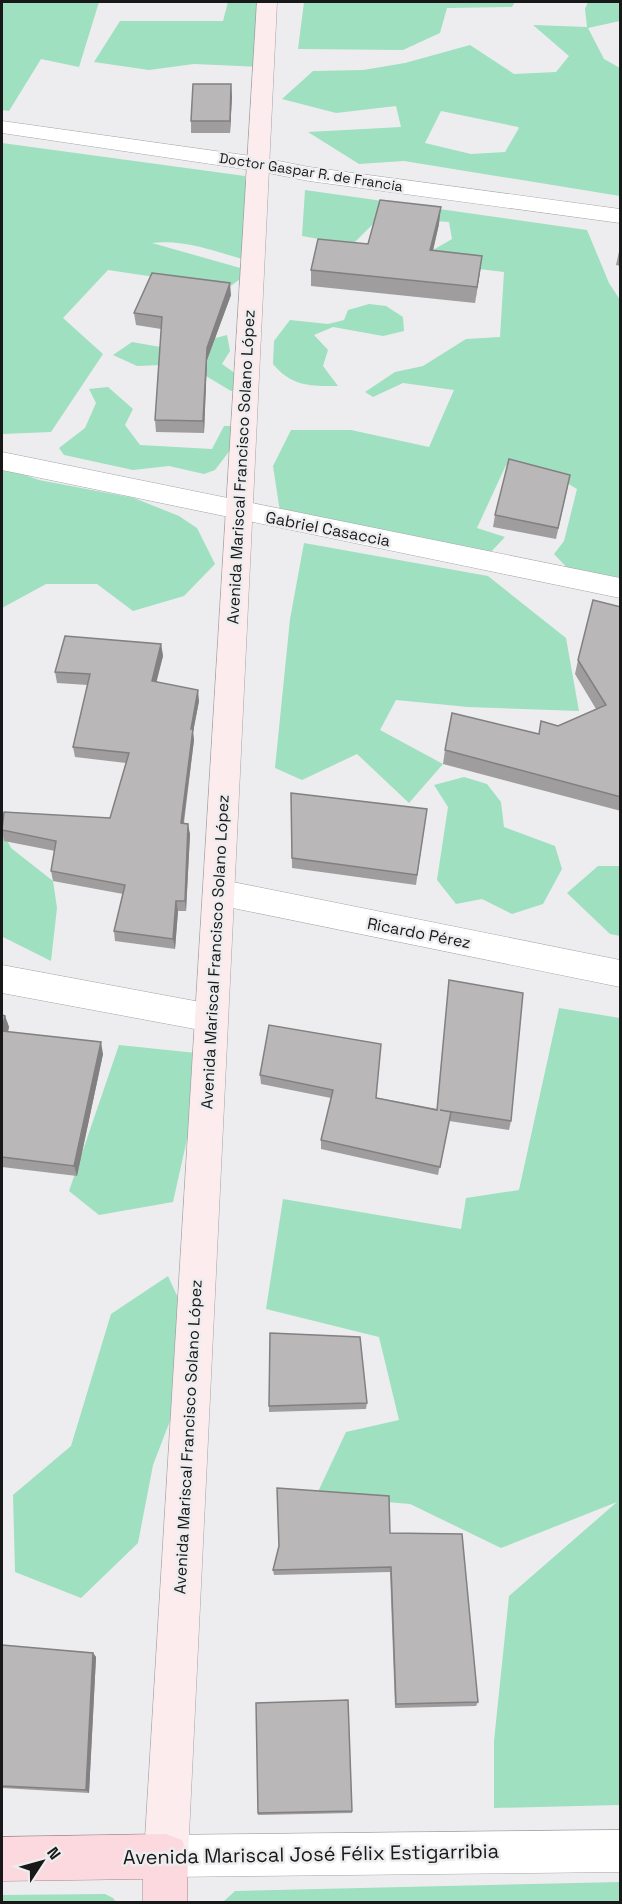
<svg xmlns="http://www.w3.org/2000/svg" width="622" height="1904" font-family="'Space Grotesk',sans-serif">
	<rect width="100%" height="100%" fill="#ededef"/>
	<g fill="#9fe0c0" fill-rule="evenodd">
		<path d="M 2,2 L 99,2 L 79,67 L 41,59 L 9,111 L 2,110 Z"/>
		<path d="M 228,2 L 263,2 L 266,15 L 260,67 L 194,64 L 149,70 L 94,62 L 120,21 L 223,21 Z"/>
		<path d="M 304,2 L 515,2 L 512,7 L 447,8 L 440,33 L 403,50 L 298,49 Z"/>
		<path d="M 588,2 L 620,2 L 620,21 L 588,28 L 604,59 L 620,68 L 620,196 L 404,161 L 359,164 L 308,132 L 401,127 L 396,106 L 336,113 L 282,99 L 313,71 L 363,70 L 405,63 L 470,45 L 514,74 L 556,72 L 569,56 L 533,25 L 587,27 L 585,9 ZM 441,111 L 518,127 L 519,128 L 505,152 L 471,154 L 425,143 Z"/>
		<path d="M 2,143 L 245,176 L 252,262 C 220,253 186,239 152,243 L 251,271 L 228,288 L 108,270 L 63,318 L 103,354 L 51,432 L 2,434 Z"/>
		<path d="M 305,190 L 587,230 L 609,283 L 620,300 L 620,586 L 574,575 L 554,554 L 564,541 L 577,489 L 550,473 L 506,465 L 477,528 L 505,537 L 488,555 L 280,512 L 273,466 L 291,430 L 351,430 L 429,447 L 454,390 L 403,383 L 373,397 L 365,392 L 395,372 L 423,366 L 466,339 L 500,337 L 504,272 L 414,261 L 452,239 L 449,222 L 380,217 L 352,245 L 302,236 Z"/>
		<path d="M 369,304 L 386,306 L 403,317 L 404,331 L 383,336 L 333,327 L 314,335 L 328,350 L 323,366 L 338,386 C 311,386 292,387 273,364 L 274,341 L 290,320 L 328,324 L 344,320 L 348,310 Z"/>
		<path d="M 227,335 L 230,351 L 222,364 L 246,381 L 243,388 L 231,391 L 186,364 L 137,366 L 113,355 L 132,342 L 172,349 Z"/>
		<path d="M 108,387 L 133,409 L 125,425 L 140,445 L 212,449 L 224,426 L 237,426 L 243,433 L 215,470 L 204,474 L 169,466 L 133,470 L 64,455 L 59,448 L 85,428 L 96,403 L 89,389 Z"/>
		<path d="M 2,467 L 39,480 L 134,498 L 179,516 L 197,528 L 215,564 L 184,596 L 133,611 L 97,584 L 46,584 L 2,608 Z"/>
		<path d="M 304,543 L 488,576 L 566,638 L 579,711 L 468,707 L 396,700 L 380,730 L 443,764 L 409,803 L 357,754 L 302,780 L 275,768 L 290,619 Z"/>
		<path d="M 464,777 L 487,784 L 501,802 L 504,827 L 555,846 L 562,869 L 543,904 L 512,914 L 482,899 L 456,904 L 437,880 L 448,807 L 434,785 Z"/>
		<path d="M 2,830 L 11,848 L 53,881 L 57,908 L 51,961 L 3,937 Z"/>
		<path d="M 598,866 L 620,866 L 620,936 L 610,934 L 567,893 Z"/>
		<path d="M 559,1008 L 620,1018 L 620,1805 L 494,1808 L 494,1741 L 509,1596 L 617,1502 L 501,1548 L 410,1504 L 316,1496 L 346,1432 L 399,1420 L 379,1337 L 266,1309 L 283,1199 L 461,1229 L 466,1198 L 519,1190 Z"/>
		<path d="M 119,1045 L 206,1054 L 173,1202 L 99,1215 L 69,1191 Z"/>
		<path d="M 168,1276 L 191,1326 L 180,1395 L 153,1465 L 138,1543 L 81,1598 L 15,1572 L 13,1495 L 71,1446 L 111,1314 Z"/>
		<path d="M 620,1882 L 620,1902 L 223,1902 L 235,1891 Z"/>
		<path d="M 105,1894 L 113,1898 L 116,1902 L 2,1902 L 2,1895 Z"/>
	</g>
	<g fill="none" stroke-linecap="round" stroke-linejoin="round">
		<g stroke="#a4a4a6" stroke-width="1">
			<g id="street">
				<path d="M 2,121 L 258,157 L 309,167 L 620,209 L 620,223 L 309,181 L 258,171 L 2,133 Z"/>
				<path d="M 2,452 L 620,578 L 620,598 L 2,470 Z"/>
				<path d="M 218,879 L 620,960 L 620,987 L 218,905 L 207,901 L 203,892 L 207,883 Z"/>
				<path d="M 2,965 L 211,1004 L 222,1008 L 227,1018 L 222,1028 L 211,1032 L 2,993 Z"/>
				<path d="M 620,1830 L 620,1872 L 166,1877 L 151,1871 L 145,1856 L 151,1841 L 166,1835 Z"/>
			</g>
		</g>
		<g stroke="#a4a4a6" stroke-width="1">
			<path id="secondary" d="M 257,2 L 277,2 L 188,1856 L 182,1872 L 166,1878 L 150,1872 L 144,1856 Z"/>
		</g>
		<g stroke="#aa858b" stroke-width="1">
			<path id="primary" d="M 166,1834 L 182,1840 L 188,1856 L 187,1902 L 143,1902 L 143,1879 L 2,1881 L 2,1837 Z"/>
		</g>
		<use href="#street" fill="#fff" fill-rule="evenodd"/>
		<use href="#secondary" fill="#fdecee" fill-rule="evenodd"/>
		<use href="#primary" fill="#fbd9de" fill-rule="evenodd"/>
	</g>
	<g fill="#9f9d9e">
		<path d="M 232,96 L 230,133 L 191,133 L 191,121 Z"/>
		<path d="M 439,224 L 433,251 L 482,256 L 475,303 L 311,286 L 311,270 L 368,244 Z"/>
		<path d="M 621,243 L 621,266 L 616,265 Z"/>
		<path d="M 231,295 L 207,360 L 204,433 L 156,432 L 155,420 L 161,329 L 136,325 L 134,313 Z"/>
		<path d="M 568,486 L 556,539 L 493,527 L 495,515 Z"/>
		<path d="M 621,607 L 621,811 L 443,764 L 445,750 L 539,734 L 596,709 L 575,674 L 578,660 Z"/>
		<path d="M 161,644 L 163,656 L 156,681 L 199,701 L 193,732 L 194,740 L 184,823 L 190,834 L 186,911 L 178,911 L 175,949 L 115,941 L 114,931 L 123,894 L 53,881 L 51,871 L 55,851 L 4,841 L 2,830 L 110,818 L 126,763 L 75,757 L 73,747 L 88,685 L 57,683 L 55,672 Z"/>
		<path d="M 291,793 L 427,809 L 416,885 L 292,868 Z"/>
		<path d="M 449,980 L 511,1121 L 509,1130 L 449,1121 L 438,1175 L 321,1149 L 321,1140 L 331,1098 L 261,1084 L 260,1075 L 437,1109 Z"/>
		<path d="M 2,1015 L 5,1016 L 9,1027 L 8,1032 L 103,1054 L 77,1176 L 2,1167 Z"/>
		<path d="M 367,1403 L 366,1409 L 269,1412 L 269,1406 Z"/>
		<path d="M 390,1533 L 478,1702 L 476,1706 L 395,1708 L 390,1572 L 274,1575 L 273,1570 Z"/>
		<path d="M 2,1645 L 93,1653 L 96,1657 L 89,1793 L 2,1788 Z"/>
		<path d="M 352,1811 L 352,1813 L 258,1815 L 258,1813 Z"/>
	</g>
	<g fill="#828081">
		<path d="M 231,84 L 232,96 L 230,133 L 230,121 Z"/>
		<path d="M 441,207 L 439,224 L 429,267 L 430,250 Z"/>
		<path d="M 482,256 L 480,272 L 475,303 L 477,287 Z"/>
		<path d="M 230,283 L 231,295 L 207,360 L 204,433 L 203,421 L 207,348 Z"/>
		<path d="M 161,644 L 163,656 L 154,692 L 152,681 Z"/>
		<path d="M 198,690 L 199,701 L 193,732 L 194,740 L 182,833 L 181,823 L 191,729 Z"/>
		<path d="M 188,824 L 190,834 L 186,911 L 185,901 Z"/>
		<path d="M 176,901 L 178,911 L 175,949 L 173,939 Z"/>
		<path d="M 5,1016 L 9,1027 L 5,1043 L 2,1033 Z"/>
		<path d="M 101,1042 L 103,1054 L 77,1176 L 74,1166 Z"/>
		<path d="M 93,1653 L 96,1657 L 89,1793 L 86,1790 Z"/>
	</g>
	<g fill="#b9b7b8" stroke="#828081" stroke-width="1.5">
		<path d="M 193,84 L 231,84 L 230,121 L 191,121 Z"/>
		<path d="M 380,200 L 441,207 L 430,250 L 482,256 L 477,287 L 311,270 L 318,239 L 368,244 Z"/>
		<path d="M 152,273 L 230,283 L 207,348 L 203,421 L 155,420 L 162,317 L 134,313 Z"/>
		<path d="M 509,459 L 570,475 L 558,528 L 495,515 Z"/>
		<path d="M 593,600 L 621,607 L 621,797 L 445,750 L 452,713 L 539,734 L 541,721 L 558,726 L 606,705 L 578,660 Z"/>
		<path d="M 65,636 L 161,644 L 152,681 L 198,690 L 191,729 L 193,729 L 181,823 L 188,824 L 185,901 L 176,901 L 173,939 L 114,931 L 125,885 L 51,871 L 56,841 L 2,830 L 4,812 L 110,818 L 129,753 L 73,747 L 90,674 L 55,672 Z"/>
		<path d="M 291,793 L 427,809 L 417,875 L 292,858 Z"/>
		<path d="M 449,980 L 523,993 L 511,1121 L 440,1110 L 451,1112 L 440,1167 L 321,1140 L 333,1090 L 260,1075 L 269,1025 L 381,1044 L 376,1098 L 437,1110 Z"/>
		<path d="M 2,1015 L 5,1016 L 2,1029 Z"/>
		<path d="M 2,1031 L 101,1042 L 74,1166 L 2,1157 Z"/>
		<path d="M 270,1333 L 360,1337 L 367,1403 L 269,1406 Z"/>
		<path d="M 277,1488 L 389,1496 L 390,1533 L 462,1534 L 478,1702 L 396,1704 L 391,1567 L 273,1570 L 279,1546 Z"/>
		<path d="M 2,1645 L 93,1653 L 86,1790 L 2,1786 Z"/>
		<path d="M 348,1700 L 352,1811 L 258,1813 L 256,1703 Z"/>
	</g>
	<g text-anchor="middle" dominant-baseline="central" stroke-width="5" stroke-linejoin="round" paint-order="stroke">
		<g font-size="14" fill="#181819" stroke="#ededef">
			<text transform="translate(311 172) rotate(9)">Doctor Gaspar R. de Francia</text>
		</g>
		<g font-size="16" fill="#181819" stroke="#ededef">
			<text transform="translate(241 467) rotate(-87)">Avenida Mariscal Francisco Solano López</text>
			<text transform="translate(328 529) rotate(11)">Gabriel Casaccia</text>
			<text transform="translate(419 933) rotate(11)">Ricardo Pérez</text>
			<text transform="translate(215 952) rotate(-87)">Avenida Mariscal Francisco Solano López</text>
			<text transform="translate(188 1437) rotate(-87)">Avenida Mariscal Francisco Solano López</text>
		</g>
		<g font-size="20" fill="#181819" stroke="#ededef">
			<text transform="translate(311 1854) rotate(-1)">Avenida Mariscal José Félix Estigarribia</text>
		</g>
	</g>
	<rect width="622" height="1904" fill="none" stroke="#181819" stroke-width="6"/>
	<g transform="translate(42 1862) rotate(54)" stroke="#ededef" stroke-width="4.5" paint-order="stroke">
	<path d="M0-4.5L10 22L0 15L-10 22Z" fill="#181819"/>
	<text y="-9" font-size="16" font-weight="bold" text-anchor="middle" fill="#181819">N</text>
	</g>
</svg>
